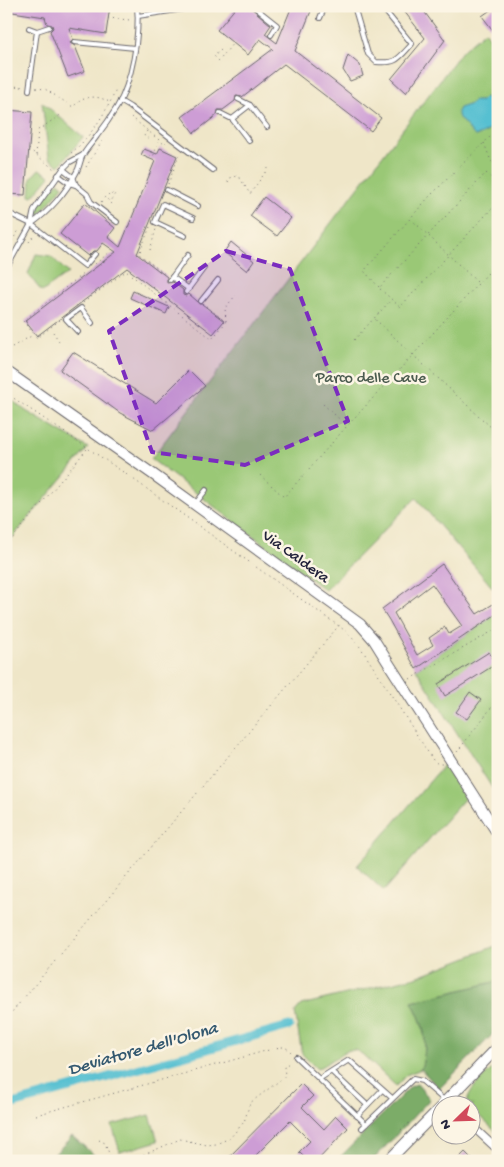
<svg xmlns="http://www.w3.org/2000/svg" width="504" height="1167" font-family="'Gochi Hand',sans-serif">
	<rect width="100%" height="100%" fill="#fcf5e5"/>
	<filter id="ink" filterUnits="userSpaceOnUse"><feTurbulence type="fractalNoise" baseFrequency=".02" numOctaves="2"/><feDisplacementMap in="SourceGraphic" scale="10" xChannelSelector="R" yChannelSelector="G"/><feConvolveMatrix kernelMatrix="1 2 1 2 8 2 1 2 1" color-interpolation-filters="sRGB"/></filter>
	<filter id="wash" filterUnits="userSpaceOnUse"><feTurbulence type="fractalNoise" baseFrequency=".0096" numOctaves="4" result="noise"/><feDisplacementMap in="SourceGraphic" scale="20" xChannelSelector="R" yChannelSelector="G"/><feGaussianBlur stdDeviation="1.12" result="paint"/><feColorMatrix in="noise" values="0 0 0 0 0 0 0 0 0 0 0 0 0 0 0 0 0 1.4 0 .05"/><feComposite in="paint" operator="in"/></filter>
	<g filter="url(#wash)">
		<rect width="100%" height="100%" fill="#efe6c8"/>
		<g fill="#9ac876" stroke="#5e7558">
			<path d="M 485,31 L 498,48 L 498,594 L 416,498 L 325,590 L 151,459 L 463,50 Z"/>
			<path d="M 42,102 L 83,137 L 59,166 L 49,158 Z"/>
			<path d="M 39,169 L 50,176 L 33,196 L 30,196 L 31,178 Z"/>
			<path d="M 58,182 L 63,186 L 41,213 L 39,214 L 36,209 Z"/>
			<path d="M 36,254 L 51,256 L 68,273 L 42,292 L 28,274 Z"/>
			<path d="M 6,396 L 26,411 L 88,448 L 6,545 Z"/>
			<path d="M 498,613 L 498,797 L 416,669 Z"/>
			<path d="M 444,765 L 465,798 L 384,891 L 357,866 Z"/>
			<path d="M 498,945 L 498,981 L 412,1002 C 425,1025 428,1044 421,1069 L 406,1075 L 396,1086 L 362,1054 L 355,1050 L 349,1050 L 317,1069 L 302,1054 L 295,1012 L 301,1005 L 416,977 Z"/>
			<path d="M 498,1064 L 498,1134 L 472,1109 L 472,1104 L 468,1104 C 465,1091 488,1073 498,1064 Z"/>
			<path d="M 150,1115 L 158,1141 L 120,1152 L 112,1125 Z"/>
		</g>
		<g fill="#7bac67" stroke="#4e6751">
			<path d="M 498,981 L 498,1029 L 439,1089 L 421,1069 C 429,1042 425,1026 412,1002 Z"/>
			<path d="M 417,1084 L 430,1099 L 372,1161 L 336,1161 L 411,1086 Z"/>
			<path d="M 72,1136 L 101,1161 L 48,1161 Z"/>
		</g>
		<path fill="#56c0d1" stroke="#3c7186" d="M 485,97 L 498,100 L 498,122 C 491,128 485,135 475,136 L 459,118 L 457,112 L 459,108 L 471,104 L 473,101 L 481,101 Z"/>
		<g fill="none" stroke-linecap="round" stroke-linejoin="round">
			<path stroke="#56c0d1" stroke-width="9" d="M 6,1106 L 289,1026"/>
		</g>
		<g id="blocks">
			<g fill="#cd9dd5" fill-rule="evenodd">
				<path d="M 6,6 L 110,6 L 106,34 L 69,28 L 73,39 L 70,43 L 75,46 L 85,71 L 68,77 L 50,31 L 53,28 L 52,25 L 47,24 L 45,17 L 6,11 Z"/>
				<path d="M 237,6 L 249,6 L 271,25 L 265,34 L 277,43 L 292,6 L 313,6 L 295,51 L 381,118 L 371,131 L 284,64 L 242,97 L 236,96 L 235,101 L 223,110 L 218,110 L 217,115 L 194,133 L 182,117 L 273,49 L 260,39 L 248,55 L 217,30 Z"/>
				<path d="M 400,6 L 420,6 L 445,40 L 406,93 L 391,79 L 425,38 Z"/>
				<path d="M 496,6 L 498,6 L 498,37 L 482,16 Z"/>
				<path d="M 348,55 L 360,65 L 363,76 L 350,81 L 343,70 Z"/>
				<path d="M 6,110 L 32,112 L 25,195 L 6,194 Z"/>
				<path d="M 160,148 L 177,156 L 137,254 L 167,277 L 167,283 L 173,282 L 183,290 L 183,295 L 186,296 L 189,294 L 197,301 L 199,304 L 202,304 L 224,321 L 213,334 L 127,268 L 37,336 L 25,321 L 116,252 L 103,243 L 97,251 L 93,251 L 88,256 L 60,234 L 85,203 L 115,228 L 108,237 L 120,247 L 155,161 L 141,155 L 144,149 L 157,154 Z"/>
				<path d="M 264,197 L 291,218 L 277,236 L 250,216 Z"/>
				<path d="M 231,242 L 254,261 L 247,271 L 224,252 Z"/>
				<path d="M 133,291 L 169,307 L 166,314 L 130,298 Z"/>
				<path d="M 73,352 L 156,403 L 189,370 L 205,386 L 153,430 L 120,413 L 60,370 Z"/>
				<path d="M 442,564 L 477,614 L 498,601 L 498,613 L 416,669 L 389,620 L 382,609 ZM 432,584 L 462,626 L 449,634 L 445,627 L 429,638 L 433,645 L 417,655 L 394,613 Z"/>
				<path d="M 489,652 L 496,664 L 445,696 L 438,684 Z"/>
				<path d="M 470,692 L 481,700 L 467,719 L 456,712 Z"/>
				<path d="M 301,1084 L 313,1096 L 302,1107 L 324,1129 L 336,1116 L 348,1128 L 317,1161 L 308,1161 L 299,1152 L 310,1141 L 290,1121 L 250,1161 L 225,1161 Z"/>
				<path d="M 465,1152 L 474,1161 L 456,1161 Z"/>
			</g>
		</g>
	</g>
	<g filter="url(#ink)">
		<use href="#blocks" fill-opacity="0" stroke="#6a676c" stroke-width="1"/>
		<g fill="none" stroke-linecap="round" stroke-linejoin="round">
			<g stroke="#6a676c" stroke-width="6">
				<g id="lane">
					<path d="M 253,6 L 277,25 L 271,35"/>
					<path d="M 354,6 L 368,54 L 376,62 C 397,64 398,59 412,44 L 381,6"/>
					<path d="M 138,16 L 203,6"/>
					<path d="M 320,18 L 325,6"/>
					<path d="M 37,31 L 49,27"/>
					<path d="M 74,42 L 135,48"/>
					<path d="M 29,90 L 37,31 L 29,28"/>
					<path d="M 238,99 L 250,105 L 267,127"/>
					<path d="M 120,101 L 130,107 L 213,170"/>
					<path d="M 220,113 L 232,119 L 249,141"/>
					<path d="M 232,119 L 250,105"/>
					<path d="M 63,169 L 73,177 L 76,185"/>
					<path d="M 58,175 L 69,183 L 76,185 L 87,194 L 91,202 L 117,222"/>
					<path d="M 167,190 L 198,206"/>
					<path d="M 6,212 L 31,224 L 85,266 L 95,254"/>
					<path d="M 31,224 C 49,212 66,192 76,173 C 80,167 80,160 83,155 C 87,148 93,142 97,136 C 104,127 111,117 117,107 C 132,82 140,35 137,6"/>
					<path d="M 185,236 L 155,222 L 163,204 L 193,218"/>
					<path d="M 6,269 L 31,224 L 34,210 L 63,169 L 70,162 L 83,155"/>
					<path d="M 172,277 L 189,289"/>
					<path d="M 170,280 L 188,255"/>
					<path d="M 186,292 L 204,268"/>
					<path d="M 201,301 L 218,280"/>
					<path d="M 78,332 L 66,319 L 81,308 L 92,323"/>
					<path d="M 196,503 L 206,490"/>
					<path d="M 296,1057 L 366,1124"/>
					<path d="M 332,1072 L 367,1105"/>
					<path d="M 319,1079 L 349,1060 L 392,1098"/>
					<path d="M 357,1116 L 382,1090"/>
					<path d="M 362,1128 L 413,1079 L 422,1081 L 444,1100"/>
				</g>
			</g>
			<g stroke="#6a676c" stroke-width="9">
				<path id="street" d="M 472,1126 L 498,1150"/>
			</g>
			<g stroke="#6a676c" stroke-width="12">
				<g id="secondary">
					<path d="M 6,371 L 154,475 L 360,624 L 374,640 L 389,664 L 498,834"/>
					<path d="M 443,1104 L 498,1047"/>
					<path d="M 388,1161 L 442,1106"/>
				</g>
			</g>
			<g stroke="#6a676c" stroke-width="1" stroke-dasharray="1 4" stroke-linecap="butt">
				<path d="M 108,18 L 130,20"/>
				<path d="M 221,50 L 214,56 L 219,61 L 233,43"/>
				<path d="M 6,85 L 22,87"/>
				<path d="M 36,88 L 45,89 L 73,107 C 83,96 96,94 109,102"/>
				<path d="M 131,117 L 164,144 L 166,142"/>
				<path d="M 147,131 L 144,136 L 151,140"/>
				<path d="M 484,143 L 491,161 L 498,167"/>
				<path d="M 29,149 L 54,169"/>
				<path d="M 71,153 C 90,138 106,112 116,90"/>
				<path d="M 36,155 L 38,130 L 62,114"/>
				<path d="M 150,156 L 153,157 L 159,141"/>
				<path d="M 86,167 L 102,141"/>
				<path d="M 228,182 L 230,178 L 237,176 L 240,178 L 250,194 L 269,167"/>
				<path d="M 168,184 L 180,153"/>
				<path d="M 498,184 L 486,173 L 379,288 L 400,307 L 498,202"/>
				<path d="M 108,194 L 110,196 L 113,193 L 115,194 L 110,201"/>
				<path d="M 101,202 L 105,197 L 111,203 L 108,206"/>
				<path d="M 411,219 L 477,282"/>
				<path d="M 150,227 L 139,254 L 166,275"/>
				<path d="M 29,242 L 34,235"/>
				<path d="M 6,249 L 20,229"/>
				<path d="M 150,250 L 156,229"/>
				<path d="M 498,262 L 413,355 L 493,429 L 498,423"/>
				<path d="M 95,264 L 110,252"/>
				<path d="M 6,281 L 8,275"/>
				<path d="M 379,287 L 364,271 L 429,197 L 498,129"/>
				<path d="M 83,303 L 126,271 L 212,339 L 226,322 L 205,305"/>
				<path d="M 60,320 L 37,338 L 23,321 L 84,273"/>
				<path d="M 226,321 L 225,308 L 236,295"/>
				<path d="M 53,332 L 61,344"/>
				<path d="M 354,340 L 391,300"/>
				<path d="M 12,347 L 33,335"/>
				<path d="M 6,393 L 126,474 L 347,632 L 361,648 L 433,760 L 438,764 L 442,764"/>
				<path d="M 323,404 L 347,426 L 413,355 L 375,319"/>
				<path d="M 260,475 L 284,497 L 347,426"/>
				<path d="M 6,546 L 87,449"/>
				<path d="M 410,679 L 498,628"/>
				<path d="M 457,752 L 498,699"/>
				<path d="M 6,1019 L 341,623"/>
				<path d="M 36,1115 L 276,1048 C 284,1046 286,1047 291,1052"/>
				<path d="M 401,1130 L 409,1123"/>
				<path d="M 99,1140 L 105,1143 L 112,1161"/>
				<path d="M 130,1161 L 180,1139 L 207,1145 L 216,1144 L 230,1138 L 244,1122 L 250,1103 L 283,1078 L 285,1075 L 284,1067 L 290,1062"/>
			</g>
			<use href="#lane" stroke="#fff" stroke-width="4"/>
			<use href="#street" stroke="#fff" stroke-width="7"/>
			<use href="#secondary" stroke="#fff" stroke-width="10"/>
		</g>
	</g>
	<path fill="#7b2cbf" fill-opacity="0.2" stroke="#7b2cbf" stroke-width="4" stroke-dasharray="10 6" stroke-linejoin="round" d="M 226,251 L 290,269 L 348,421 L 245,465 L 152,452 L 109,331 Z"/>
	<g text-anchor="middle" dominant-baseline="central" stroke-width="5" stroke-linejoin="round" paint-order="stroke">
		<g font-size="16" fill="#4c5c50" stroke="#fcf5e5">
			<text x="371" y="379">Parco delle Cave</text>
		</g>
		<g font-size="16" fill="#22223b" stroke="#fcf5e5">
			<text transform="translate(295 558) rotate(36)">Via Caldera</text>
		</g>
		<g font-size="18" font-style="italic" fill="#345970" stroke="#fcf5e5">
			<text transform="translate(143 1050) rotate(-16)">Deviatore dell'Olona</text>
		</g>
	</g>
	<rect width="504" height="1167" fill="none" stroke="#fcf5e5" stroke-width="25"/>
	<g transform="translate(456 1120) rotate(247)"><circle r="24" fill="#fcf5e5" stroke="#a5a1a1"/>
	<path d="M0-4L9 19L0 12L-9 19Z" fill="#d1495b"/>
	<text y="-8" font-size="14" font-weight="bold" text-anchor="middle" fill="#22223b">N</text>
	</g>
</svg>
